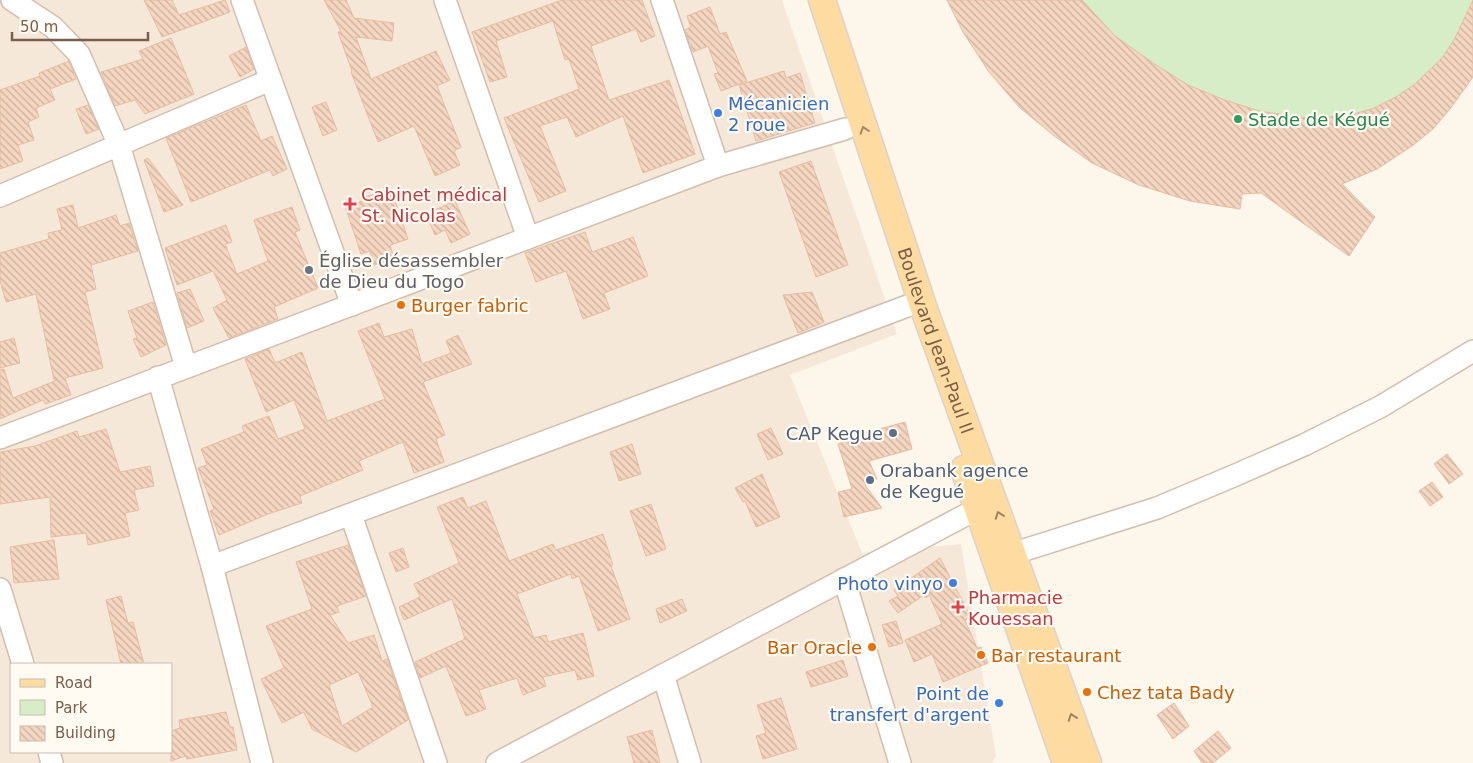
<svg xmlns="http://www.w3.org/2000/svg" width="1473" height="763" font-family="'DejaVu Sans',sans-serif">
	<defs>
		<pattern id="building-back-hatch" width="6" height="6" patternUnits="userSpaceOnUse" patternTransform="scale(1.25)"><rect width="6" height="6" fill="#f4d6c1"/><path d="M-1 5l2 2M0 0l6 6M5-1l2 2" fill="none" stroke="#cbb19f"/></pattern>
	</defs>
	<rect width="100%" height="100%" fill="#fdf6eb"/>
	<path fill="#f6e8d8" fill-rule="evenodd" d="M 0,0 L 782,0 L 897,334 L 790,375 L 862,553 L 961,544 L 996,756 L 992,763 L 0,763 ZM 11,664 L 171,664 L 171,752 L 11,752 Z"/>
	<path fill="#d6edc7" d="M 947,0 L 1473,0 L 1473,77 L 1450,109 L 1433,129 L 1412,146 L 1377,169 L 1343,184 L 1375,217 L 1349,256 L 1261,193 L 1242,194 L 1240,209 L 1190,201 L 1139,185 L 989,72 L 963,32 Z"/>
	<g fill="url(#building-back-hatch)" stroke="#e8bca0" fill-rule="evenodd">
		<path d="M 144,0 L 172,0 L 179,15 L 225,0 L 230,12 L 162,37 Z"/>
		<path d="M 324,0 L 346,0 L 354,18 L 394,23 L 392,41 L 356,37 L 371,79 L 436,51 L 450,80 L 437,86 L 461,147 L 454,151 L 460,165 L 435,176 L 414,126 L 378,142 L 351,72 L 352,71 L 338,32 L 341,31 Z"/>
		<path d="M 562,0 L 642,0 L 655,36 L 641,42 L 636,29 L 591,46 L 609,100 L 669,80 L 695,154 L 643,173 L 623,116 L 576,137 L 567,117 L 540,126 L 566,191 L 539,202 L 504,118 L 579,89 L 569,59 L 565,60 L 553,21 L 496,41 L 507,77 L 490,82 L 472,32 Z"/>
		<path d="M 947,0 L 1082,0 L 1115,36 L 1153,63 L 1188,85 L 1225,100 L 1259,111 L 1314,119 L 1354,114 L 1374,108 L 1396,97 L 1415,84 L 1442,58 L 1454,40 L 1473,0 L 1473,77 L 1450,109 L 1433,129 L 1412,146 L 1377,169 L 1342,184 L 1375,217 L 1349,256 L 1261,193 L 1242,194 L 1240,209 L 1190,201 L 1139,185 L 1092,163 L 1053,135 L 1019,107 L 989,72 L 963,32 Z"/>
		<path d="M 710,7 L 720,34 L 726,32 L 747,81 L 721,91 L 714,74 L 718,73 L 708,46 L 693,52 L 685,30 L 691,27 L 687,16 Z"/>
		<path d="M 171,38 L 194,94 L 145,114 L 135,100 L 115,106 L 101,72 L 143,59 L 139,51 Z"/>
		<path d="M 246,47 L 254,69 L 240,77 L 229,56 Z"/>
		<path d="M 69,61 L 76,79 L 50,89 L 55,100 L 36,108 L 39,117 L 28,122 L 34,140 L 18,145 L 23,161 L 0,169 L 0,90 L 40,76 L 39,73 Z"/>
		<path d="M 784,71 L 786,78 L 800,73 L 815,123 L 756,141 L 739,85 Z"/>
		<path d="M 326,102 L 337,130 L 323,136 L 312,107 Z"/>
		<path d="M 88,105 L 99,129 L 86,134 L 76,109 Z"/>
		<path d="M 246,105 L 261,141 L 272,136 L 287,169 L 273,176 L 270,170 L 191,202 L 166,138 Z"/>
		<path d="M 148,158 L 183,205 L 164,212 L 144,160 Z"/>
		<path d="M 811,161 L 848,265 L 816,277 L 779,172 Z"/>
		<path d="M 391,189 L 408,239 L 390,245 L 394,258 L 374,265 L 370,251 L 361,254 L 345,206 L 366,200 L 365,197 Z"/>
		<path d="M 455,201 L 470,234 L 451,243 L 445,230 L 435,235 L 426,214 Z"/>
		<path d="M 73,205 L 78,228 L 116,215 L 120,226 L 129,223 L 138,251 L 91,265 L 96,289 L 85,292 L 103,368 L 65,378 L 71,395 L 45,404 L 43,400 L 0,419 L 0,370 L 4,369 L 13,398 L 57,380 L 54,380 L 36,294 L 6,302 L 0,281 L 0,253 L 49,239 L 48,233 L 62,230 L 57,209 Z"/>
		<path d="M 292,207 L 300,230 L 295,232 L 318,288 L 274,307 L 278,319 L 229,338 L 213,308 L 227,300 L 213,271 L 177,285 L 165,248 L 226,225 L 232,242 L 225,244 L 237,274 L 268,261 L 254,220 Z"/>
		<path d="M 585,232 L 592,252 L 633,237 L 648,276 L 604,293 L 610,309 L 583,319 L 566,271 L 536,282 L 525,253 Z"/>
		<path d="M 190,289 L 204,321 L 187,328 L 177,293 Z"/>
		<path d="M 812,292 L 824,322 L 798,333 L 783,295 Z"/>
		<path d="M 153,302 L 166,345 L 141,357 L 133,339 L 137,338 L 128,311 Z"/>
		<path d="M 379,323 L 384,337 L 412,329 L 422,364 L 451,353 L 446,341 L 458,335 L 472,364 L 423,382 L 445,435 L 436,439 L 444,462 L 414,473 L 403,442 L 359,461 L 363,470 L 300,496 L 302,503 L 268,514 L 219,535 L 210,511 L 214,509 L 198,468 L 207,465 L 201,449 L 244,432 L 242,426 L 269,416 L 278,439 L 305,429 L 294,400 L 266,412 L 245,359 L 269,349 L 275,363 L 302,352 L 327,421 L 385,399 L 358,331 Z"/>
		<path d="M 14,338 L 20,363 L 0,368 L 0,342 Z"/>
		<path d="M 905,422 L 912,449 L 869,461 L 877,479 L 865,485 L 882,508 L 844,517 L 838,492 L 852,489 L 838,444 L 861,436 L 861,434 Z"/>
		<path d="M 771,428 L 783,454 L 768,460 L 757,434 Z"/>
		<path d="M 106,429 L 120,472 L 150,466 L 154,486 L 134,490 L 139,510 L 125,513 L 130,536 L 88,545 L 86,533 L 51,537 L 50,497 L 0,504 L 0,452 L 35,446 L 77,431 L 79,437 Z"/>
		<path d="M 632,444 L 641,474 L 619,481 L 610,452 Z"/>
		<path d="M 1447,454 L 1463,474 L 1449,484 L 1434,464 Z"/>
		<path d="M 762,474 L 780,517 L 756,527 L 745,501 L 743,502 L 735,488 Z"/>
		<path d="M 1432,482 L 1443,497 L 1430,506 L 1419,491 Z"/>
		<path d="M 463,497 L 468,508 L 486,501 L 509,561 L 553,544 L 556,550 L 603,534 L 613,565 L 611,566 L 630,619 L 598,631 L 579,576 L 572,579 L 571,574 L 517,594 L 534,638 L 546,635 L 548,642 L 583,633 L 594,676 L 578,680 L 575,670 L 543,677 L 546,686 L 523,695 L 517,678 L 479,690 L 486,709 L 466,716 L 446,666 L 420,678 L 415,662 L 465,639 L 452,599 L 404,620 L 399,607 L 420,597 L 414,584 L 459,563 L 437,507 Z"/>
		<path d="M 651,504 L 666,549 L 646,556 L 630,511 Z"/>
		<path d="M 54,540 L 59,579 L 14,583 L 10,547 Z"/>
		<path d="M 348,545 L 366,596 L 337,606 L 339,612 L 330,615 L 348,643 L 374,635 L 382,661 L 387,659 L 408,720 L 356,752 L 312,729 L 304,712 L 282,723 L 261,679 L 284,668 L 266,626 L 312,609 L 296,562 ZM 358,672 L 373,707 L 342,726 L 329,685 Z"/>
		<path d="M 403,548 L 409,567 L 396,572 L 389,553 Z"/>
		<path d="M 940,558 L 971,617 L 965,620 L 977,648 L 981,647 L 988,663 L 943,682 L 932,654 L 914,662 L 905,640 L 942,624 L 929,595 L 926,598 L 924,595 L 898,613 L 889,601 L 898,596 L 894,590 Z"/>
		<path d="M 121,596 L 128,623 L 133,622 L 144,664 L 121,664 L 106,600 Z"/>
		<path d="M 682,599 L 687,611 L 660,623 L 656,609 Z"/>
		<path d="M 896,621 L 903,643 L 889,647 L 882,625 Z"/>
		<path d="M 843,660 L 848,676 L 811,687 L 806,672 Z"/>
		<path d="M 781,698 L 797,749 L 763,759 L 756,736 L 766,733 L 757,705 Z"/>
		<path d="M 1174,703 L 1189,726 L 1173,739 L 1157,715 Z"/>
		<path d="M 226,712 L 230,727 L 233,727 L 237,750 L 187,759 L 186,756 L 171,761 L 171,731 L 180,728 L 179,720 Z"/>
		<path d="M 652,730 L 660,763 L 634,763 L 627,737 Z"/>
		<path d="M 1218,731 L 1231,748 L 1213,763 L 1202,763 L 1194,751 Z"/>
	</g>
	<g fill="none" stroke-linecap="round" stroke-linejoin="round">
		<g stroke="#d2beae" stroke-width="24">
			<g id="minor">
				<path d="M 12,0 L 53,27 L 79,54 L 119,145 L 186,367"/>
				<path d="M 242,0 L 352,305"/>
				<path d="M 445,0 L 528,238"/>
				<path d="M 662,0 L 718,166"/>
				<path d="M 0,196 L 270,80"/>
				<path d="M 158,377 L 212,566 L 262,763"/>
				<path d="M 0,438 L 718,166 L 845,129"/>
				<path d="M 351,515 L 436,763"/>
				<path d="M 999,558 L 1157,508 L 1231,477 L 1304,445 L 1380,407 L 1473,351"/>
				<path d="M 212,566 L 910,305"/>
				<path d="M 844,579 L 900,763"/>
				<path d="M 0,589 L 23,664"/>
				<path d="M 663,675 L 690,763"/>
				<path d="M 49,752 L 52,763"/>
				<path d="M 497,763 L 977,509"/>
			</g>
		</g>
		<g stroke="#dad2cd" stroke-width="29">
			<g id="major">
				<path id="s1" d="M 822,0 L 924,309 L 1088,763"/>
				<path d="M 964,469 L 1066,763"/>
			</g>
		</g>
		<use href="#minor" stroke="#fff" stroke-width="21"/>
		<use href="#major" stroke="#fedca1" stroke-width="26"/>
	</g>
	<defs><path id="oneway-chevron" d="M-2-3.5L2.5 0L-2 3.5" fill="none" stroke-width="1.6" stroke-linecap="round" stroke-linejoin="round" transform="scale(1.25)"/></defs>
	<g stroke="#a28365">
		<use href="#oneway-chevron" transform="translate(864 130) rotate(-108)"/>
		<use href="#oneway-chevron" transform="translate(999 515) rotate(-110)"/>
		<use href="#oneway-chevron" transform="translate(1072 717) rotate(-110)"/>
	</g>
	<g fill="#3f7fe0" stroke="#fffaf2" stroke-width="2">
		<circle cx="718" cy="113" r="5"/>
		<circle cx="953" cy="583" r="5"/>
		<circle cx="999" cy="703" r="5"/>
	</g>
	<circle fill="#2e9e5b" stroke="#fffaf2" stroke-width="2" cx="1238" cy="119" r="5"/>
	<g fill="#e0444e" stroke="#fffaf2" stroke-width="2">
		<path d="M347.5 196.5h5v5h5v5h-5v5h-5v-5h-5v-5h5z"/>
		<path d="M955.5 599.5h5v5h5v5h-5v5h-5v-5h-5v-5h5z"/>
	</g>
	<circle fill="#6b7280" stroke="#fffaf2" stroke-width="2" cx="309" cy="270" r="5"/>
	<g fill="#e8710a" stroke="#fffaf2" stroke-width="2">
		<circle cx="401" cy="305" r="5"/>
		<circle cx="872" cy="647" r="5"/>
		<circle cx="981" cy="655" r="5"/>
		<circle cx="1087" cy="692" r="5"/>
	</g>
	<g fill="#5c6f8a" stroke="#fffaf2" stroke-width="2">
		<circle cx="893" cy="433" r="5"/>
		<circle cx="870" cy="480" r="5"/>
	</g>
	<g text-anchor="middle" dominant-baseline="central" stroke-width="4.5" stroke-linejoin="round" paint-order="stroke">
		<g font-size="18" fill="#366cbe" stroke="#fffaf2" text-anchor="end">
			<text x="728" y="103" text-anchor="start">Mécanicien<tspan x="728" dy="21">2 roue</tspan></text>
			<text x="943" y="583">Photo vinyo</text>
			<text x="989" y="693">Point de<tspan x="989" dy="21">transfert d'argent</tspan></text>
		</g>
		<g font-size="18" fill="#27864d" stroke="#fffaf2" text-anchor="start">
			<text x="1248" y="119">Stade de Kégué</text>
		</g>
		<g font-size="18" fill="#be3a42" stroke="#fffaf2" text-anchor="start">
			<text x="361" y="194">Cabinet médical<tspan x="361" dy="21">St. Nicolas</tspan></text>
			<text x="968" y="597">Pharmacie<tspan x="968" dy="21">Kouessan</tspan></text>
		</g>
		<g font-size="18" fill="#5b616d" stroke="#fffaf2" text-anchor="start">
			<text x="319" y="260">Église désassembler<tspan x="319" dy="21">de Dieu du Togo</tspan></text>
		</g>
		<g font-size="18" fill="#c56008" stroke="#fffaf2" text-anchor="start">
			<text x="411" y="305">Burger fabric</text>
			<text x="862" y="647" text-anchor="end">Bar Oracle</text>
			<text x="991" y="655">Bar restaurant</text>
			<text x="1097" y="692">Chez tata Bady</text>
		</g>
		<g font-size="18" fill="#7b5d4b" stroke="#fffaf2">
			<text stroke="none"><textPath href="#s1" startOffset="359">Boulevard Jean-Paul II</textPath></text>
		</g>
		<g font-size="18" fill="#4e5e75" stroke="#fffaf2" text-anchor="end">
			<text x="883" y="433">CAP Kegue</text>
			<text x="880" y="470" text-anchor="start">Orabank agence<tspan x="880" dy="21">de Kegué</tspan></text>
		</g>
	</g>
	<rect x="10" y="663" width="162" height="90" fill="#fffaf2" stroke="#cabbaf"/>
	<rect x="20" y="679" width="25" height="8" fill="#fedca1" stroke="#cabbaf"/>
	<text x="55" y="688" font-size="15" fill="#7b5d4b">Road</text>
	<rect x="20" y="700" width="25" height="15" fill="#d6edc7" stroke="#cabbaf"/>
	<text x="55" y="713" font-size="15" fill="#7b5d4b">Park</text>
	<rect x="20" y="726" width="25" height="15" fill="url(#building-back-hatch)" stroke="#cabbaf"/>
	<text x="55" y="738" font-size="15" fill="#7b5d4b">Building</text>
	<path d="M12 32v8h136v-8" fill="none" stroke="#7b5d4b" stroke-width="2.5"/>
	<text x="20" y="32" font-size="15" fill="#7b5d4b" stroke="#fffaf2" stroke-width="4" paint-order="stroke">50 m</text>
</svg>
